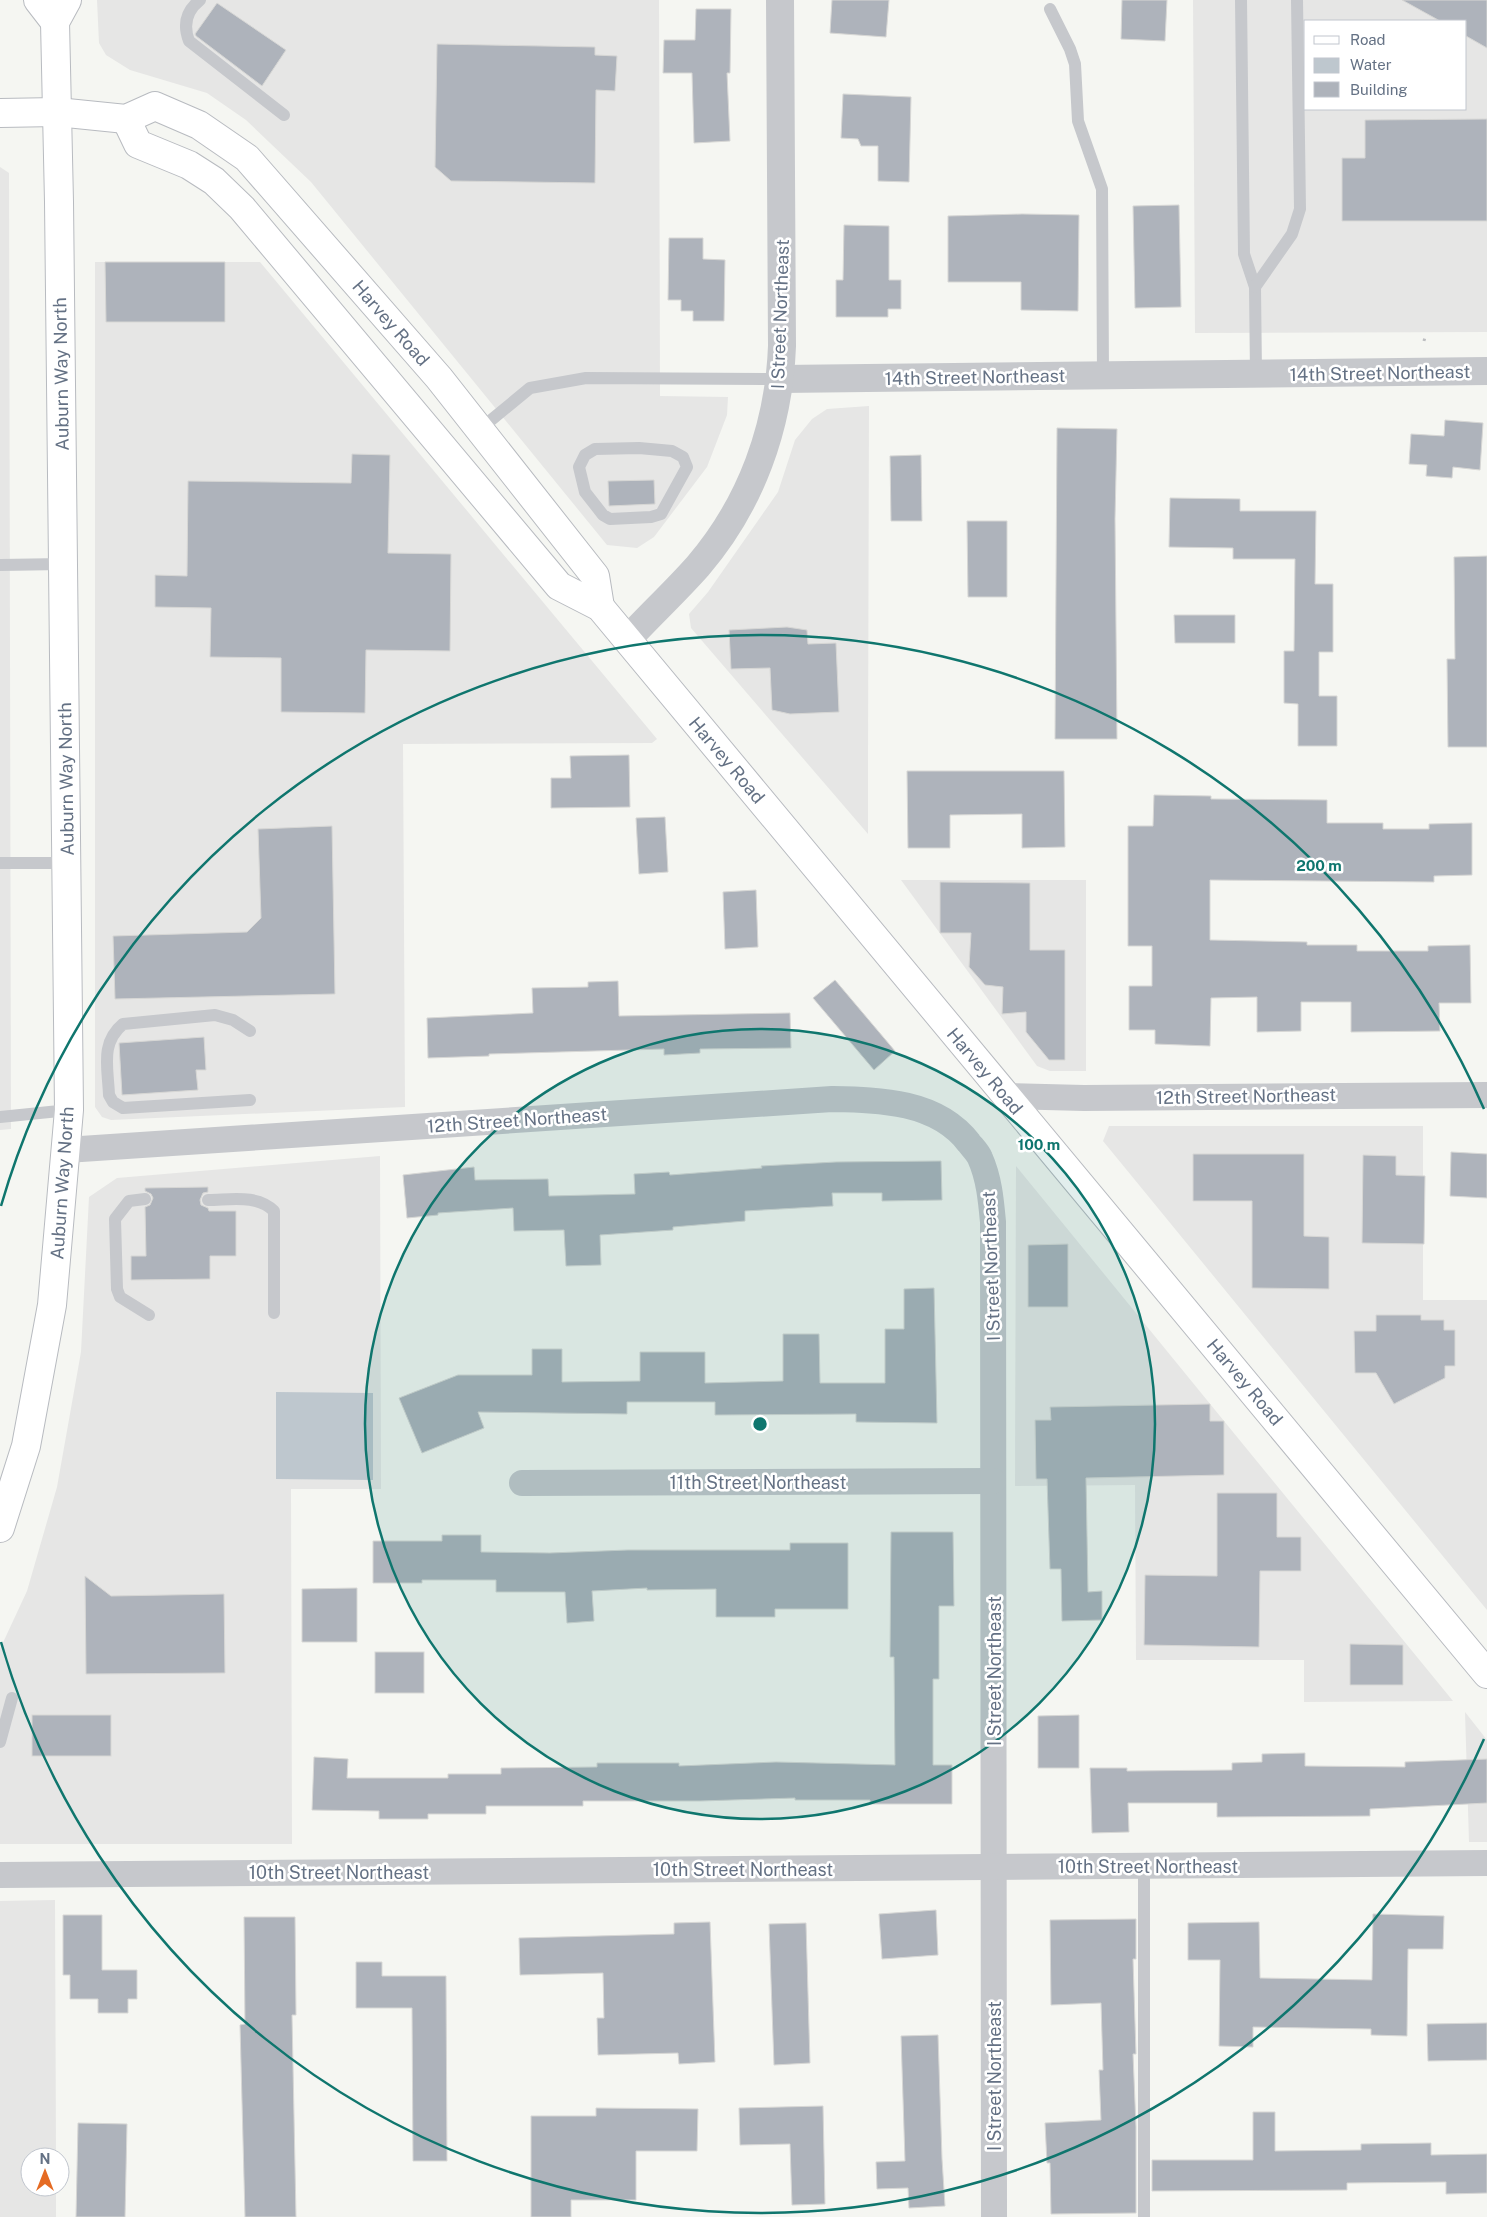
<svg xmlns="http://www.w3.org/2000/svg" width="1487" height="2217" font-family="'Public Sans',sans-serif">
	<rect width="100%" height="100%" fill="#f5f6f2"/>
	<g fill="#e6e6e5" fill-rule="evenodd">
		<path d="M 97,0 L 659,0 L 660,396 L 728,397 L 727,415 L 707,467 L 654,537 L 637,548 L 607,545 L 311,182 L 246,120 L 207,93 L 130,70 L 106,55 L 99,43 Z"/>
		<path d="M 1193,0 L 1487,0 L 1487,332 L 1195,333 ZM 1306,21 L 1466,21 L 1466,109 L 1306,109 Z"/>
		<path d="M 0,167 L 9,173 L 11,1129 L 0,1130 Z"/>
		<path d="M 95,262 L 260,262 L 657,739 L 652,743 L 403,744 L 405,1107 L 111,1120 L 102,1117 L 95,1107 Z"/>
		<path d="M 869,406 L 868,759 L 868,834 L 691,628 L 689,614 L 708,592 L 778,492 L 795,440 L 812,419 L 827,409 Z"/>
		<path d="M 901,880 L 1086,880 L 1086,1071 L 1050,1071 L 1037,1066 Z"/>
		<path d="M 1109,1126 L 1423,1126 L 1423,1300 L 1487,1300 L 1487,1610 L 1103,1141 Z"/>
		<path d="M 380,1156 L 381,1489 L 291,1489 L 292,1844 L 0,1844 L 0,1649 L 27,1591 L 57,1487 L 81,1352 L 89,1197 L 117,1178 Z"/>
		<path d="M 1016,1166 L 1224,1421 L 1453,1701 L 1304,1702 L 1304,1660 L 1136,1660 L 1135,1485 L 1015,1486 Z"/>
		<path d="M 1465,1712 L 1487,1740 L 1487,1842 L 1469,1842 Z"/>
		<path d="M 55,1900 L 56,2157 L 30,2157 L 30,2187 L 56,2187 L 56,2217 L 0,2217 L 0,1901 Z"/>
	</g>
	<path fill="#bec7ce" d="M 276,1392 L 373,1393 L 373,1480 L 276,1479 Z"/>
	<g fill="#aeb3bb" stroke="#d7d7d5">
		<path d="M 832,0 L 889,0 L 886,37 L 830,33 Z"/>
		<path d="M 1122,0 L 1167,0 L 1165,41 L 1121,39 Z"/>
		<path d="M 1402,0 L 1487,0 L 1487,48 L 1466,36 L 1466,21 L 1440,21 Z"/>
		<path d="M 217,3 L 286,50 L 262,86 L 196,36 L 195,34 Z"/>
		<path d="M 696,9 L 731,9 L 730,73 L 727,73 L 730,141 L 694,143 L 692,73 L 663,73 L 664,40 L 695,40 Z"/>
		<path d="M 437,44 L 595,47 L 595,55 L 617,56 L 615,91 L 596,90 L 595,183 L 451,181 L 435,167 Z"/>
		<path d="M 843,94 L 911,97 L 909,182 L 878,181 L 878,146 L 861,146 L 858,139 L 841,138 Z"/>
		<path d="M 1487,119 L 1487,221 L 1342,221 L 1342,158 L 1365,158 L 1365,120 Z"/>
		<path d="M 1179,205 L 1181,307 L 1135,308 L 1133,206 Z"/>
		<path d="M 1022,214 L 1079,215 L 1078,311 L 1021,310 L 1021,282 L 948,282 L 948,216 Z"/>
		<path d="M 844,225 L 889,226 L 889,280 L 901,280 L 901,309 L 888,309 L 888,317 L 836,317 L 836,280 L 843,280 Z"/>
		<path d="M 669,238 L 703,238 L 703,259 L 725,260 L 724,321 L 693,321 L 693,311 L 681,311 L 681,300 L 668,300 Z"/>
		<path d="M 105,262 L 225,262 L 225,322 L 106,322 Z"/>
		<path d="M 1445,420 L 1483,423 L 1480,470 L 1453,467 L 1452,478 L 1426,476 L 1427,465 L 1409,464 L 1411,434 L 1444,436 Z"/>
		<path d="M 1057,428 L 1117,429 L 1115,519 L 1117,739 L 1055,739 Z"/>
		<path d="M 352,454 L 390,455 L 388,553 L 451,554 L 450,651 L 366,650 L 365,713 L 281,712 L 281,658 L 210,657 L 211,608 L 155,607 L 155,575 L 187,576 L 188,481 L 351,483 Z"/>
		<path d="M 921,455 L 922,521 L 891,521 L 890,456 Z"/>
		<path d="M 654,480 L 655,504 L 609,506 L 608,481 Z"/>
		<path d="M 1170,498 L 1240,499 L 1240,511 L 1316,511 L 1315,584 L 1333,584 L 1333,652 L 1319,652 L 1319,696 L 1337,696 L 1337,746 L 1298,746 L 1298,704 L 1284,703 L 1284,651 L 1294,651 L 1295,559 L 1233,559 L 1233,548 L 1169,547 Z"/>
		<path d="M 967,521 L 1007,521 L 1007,597 L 968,597 Z"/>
		<path d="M 1487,556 L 1487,747 L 1448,747 L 1447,659 L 1455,659 L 1454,557 Z"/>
		<path d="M 1174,615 L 1235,615 L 1235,643 L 1175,643 Z"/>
		<path d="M 787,627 L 807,630 L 808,644 L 836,643 L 839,712 L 790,714 L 772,710 L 770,668 L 731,669 L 729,630 Z"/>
		<path d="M 629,755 L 630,807 L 551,808 L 551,778 L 571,778 L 570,756 Z"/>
		<path d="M 907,771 L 1064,771 L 1065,847 L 1022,848 L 1022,814 L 950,815 L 950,848 L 908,848 Z"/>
		<path d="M 1154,795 L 1211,796 L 1211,799 L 1327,800 L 1327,823 L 1383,823 L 1383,829 L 1429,829 L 1429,824 L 1472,823 L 1472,875 L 1434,876 L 1434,882 L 1210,880 L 1210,940 L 1307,942 L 1307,945 L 1357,945 L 1357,951 L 1428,951 L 1428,946 L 1470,945 L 1471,1003 L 1439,1003 L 1440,1031 L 1351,1032 L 1351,1002 L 1301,1002 L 1301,1031 L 1257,1032 L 1257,997 L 1211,998 L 1210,1046 L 1155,1044 L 1155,1030 L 1129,1030 L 1129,986 L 1152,986 L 1152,946 L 1128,946 L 1128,826 L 1153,826 Z"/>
		<path d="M 665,817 L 668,872 L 639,874 L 636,818 Z"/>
		<path d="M 332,826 L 335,994 L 115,999 L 113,936 L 247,932 L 261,918 L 258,829 Z"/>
		<path d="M 940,882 L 1030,883 L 1030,950 L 1065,950 L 1065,1060 L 1049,1060 L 1026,1032 L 1026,1012 L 1002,1014 L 1003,987 L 985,985 L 969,967 L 971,933 L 940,933 Z"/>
		<path d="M 756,890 L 758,947 L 725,949 L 723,892 Z"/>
		<path d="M 835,980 L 895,1051 L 874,1070 L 813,998 Z"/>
		<path d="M 618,981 L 619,1016 L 790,1013 L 791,1048 L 700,1049 L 700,1053 L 664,1055 L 664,1049 L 489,1054 L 489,1056 L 428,1058 L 427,1018 L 533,1013 L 532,988 L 588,987 L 588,982 Z"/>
		<path d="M 204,1037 L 206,1070 L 196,1070 L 198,1090 L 122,1095 L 119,1043 Z"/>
		<path d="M 1451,1152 L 1487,1154 L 1487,1198 L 1450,1196 Z"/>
		<path d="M 1193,1154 L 1304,1154 L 1304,1236 L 1329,1237 L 1329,1289 L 1252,1288 L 1252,1201 L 1193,1201 Z"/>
		<path d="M 1363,1155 L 1396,1156 L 1396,1175 L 1425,1176 L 1424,1244 L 1362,1243 Z"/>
		<path d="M 941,1161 L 942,1200 L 882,1201 L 882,1193 L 832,1193 L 833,1206 L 745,1211 L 745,1221 L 673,1227 L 673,1230 L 600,1235 L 601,1265 L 566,1266 L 564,1230 L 514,1231 L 513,1208 L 438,1213 L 438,1215 L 407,1218 L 403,1175 L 474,1167 L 475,1180 L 548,1179 L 549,1196 L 635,1194 L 634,1174 L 669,1172 L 670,1175 L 762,1168 L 761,1166 L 836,1162 Z"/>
		<path d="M 208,1187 L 208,1192 L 203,1193 L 200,1200 L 201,1205 L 208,1208 L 209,1211 L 236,1211 L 236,1256 L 210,1256 L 210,1279 L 131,1280 L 131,1256 L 146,1256 L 145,1207 L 150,1205 L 153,1198 L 151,1194 L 145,1191 L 145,1188 Z"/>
		<path d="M 1068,1244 L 1068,1307 L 1028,1307 L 1028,1245 Z"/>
		<path d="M 934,1288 L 937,1423 L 856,1422 L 856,1414 L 715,1415 L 715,1402 L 627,1402 L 627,1414 L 478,1412 L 484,1428 L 422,1453 L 399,1398 L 458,1375 L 532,1375 L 532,1349 L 562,1349 L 562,1382 L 640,1381 L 640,1352 L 705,1352 L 705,1383 L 783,1381 L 783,1334 L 819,1334 L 820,1383 L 885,1383 L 885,1329 L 904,1329 L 904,1289 Z"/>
		<path d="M 1376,1315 L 1421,1315 L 1421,1320 L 1444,1320 L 1444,1330 L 1455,1330 L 1455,1366 L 1445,1366 L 1445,1378 L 1394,1404 L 1376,1373 L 1355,1373 L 1354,1331 L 1376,1331 Z"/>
		<path d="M 1210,1404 L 1210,1421 L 1224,1421 L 1224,1475 L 1086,1478 L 1088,1592 L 1102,1591 L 1102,1620 L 1062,1621 L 1061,1569 L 1050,1569 L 1047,1479 L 1036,1479 L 1035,1420 L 1051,1420 L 1050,1407 Z"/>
		<path d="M 1217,1493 L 1277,1493 L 1277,1537 L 1301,1537 L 1301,1571 L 1260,1571 L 1259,1647 L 1144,1645 L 1145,1575 L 1217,1576 Z"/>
		<path d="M 891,1532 L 953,1532 L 954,1606 L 939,1606 L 939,1679 L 933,1679 L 933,1765 L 952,1765 L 952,1804 L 870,1804 L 870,1800 L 795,1800 L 795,1798 L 700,1801 L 583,1801 L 583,1806 L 486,1806 L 486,1814 L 428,1814 L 428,1819 L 379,1819 L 379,1811 L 312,1810 L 314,1757 L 348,1759 L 347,1778 L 448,1778 L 448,1774 L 501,1774 L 501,1768 L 597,1767 L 597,1763 L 679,1763 L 679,1766 L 776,1762 L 895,1765 L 894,1657 L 890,1657 Z"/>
		<path d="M 442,1535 L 481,1535 L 481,1552 L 550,1553 L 628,1550 L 790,1550 L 790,1543 L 848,1543 L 848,1609 L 775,1609 L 775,1617 L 716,1617 L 716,1589 L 647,1590 L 647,1588 L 592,1591 L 594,1621 L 567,1623 L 565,1592 L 496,1592 L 496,1580 L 422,1580 L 422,1583 L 373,1583 L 373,1541 L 442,1541 Z"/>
		<path d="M 85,1576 L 111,1596 L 224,1594 L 225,1673 L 86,1674 Z"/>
		<path d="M 357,1588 L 357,1642 L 302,1642 L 302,1589 Z"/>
		<path d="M 1350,1644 L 1403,1645 L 1403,1685 L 1350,1685 Z"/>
		<rect x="375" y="1652" width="49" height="41"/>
		<rect x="32" y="1715" width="79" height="41"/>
		<path d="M 1079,1715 L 1079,1768 L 1038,1768 L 1038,1716 Z"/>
		<path d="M 1305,1753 L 1305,1766 L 1405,1767 L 1405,1762 L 1487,1759 L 1487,1803 L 1370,1809 L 1370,1816 L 1217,1817 L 1217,1803 L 1128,1803 L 1129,1832 L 1092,1833 L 1090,1768 L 1127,1768 L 1127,1771 L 1232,1770 L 1232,1763 L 1262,1762 L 1262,1754 Z"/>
		<path d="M 936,1910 L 938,1955 L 882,1959 L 879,1914 Z"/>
		<path d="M 1373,1914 L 1444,1916 L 1443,1949 L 1408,1949 L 1407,2036 L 1371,2035 L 1371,2029 L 1253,2027 L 1253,2047 L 1219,2046 L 1220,1960 L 1188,1960 L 1188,1923 L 1259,1922 L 1260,1978 L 1372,1980 Z"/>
		<path d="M 63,1915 L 102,1915 L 102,1970 L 137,1970 L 137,1999 L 128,1999 L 128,2013 L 98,2013 L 98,1999 L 70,1999 L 70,1975 L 63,1975 Z"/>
		<path d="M 244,1917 L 295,1917 L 296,2015 L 292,2015 L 296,2217 L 245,2217 L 240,2025 L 245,2024 Z"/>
		<path d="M 1136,1919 L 1136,1959 L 1133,1959 L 1136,2054 L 1133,2054 L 1136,2127 L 1136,2213 L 1051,2214 L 1050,2163 L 1047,2163 L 1045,2123 L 1101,2120 L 1099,2070 L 1103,2070 L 1101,2003 L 1051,2005 L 1050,1920 Z"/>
		<path d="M 710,1922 L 715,2062 L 679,2064 L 678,2053 L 598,2055 L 597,2018 L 604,2018 L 603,1973 L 520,1975 L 519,1938 L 674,1934 L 674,1923 Z"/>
		<path d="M 806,1923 L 810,2063 L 774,2065 L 769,1924 Z"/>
		<path d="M 356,1962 L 382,1962 L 382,1976 L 446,1976 L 447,2161 L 413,2161 L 412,2008 L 356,2008 Z"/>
		<path d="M 1487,2023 L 1487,2060 L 1428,2061 L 1427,2024 Z"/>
		<path d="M 938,2035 L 942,2159 L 945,2206 L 909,2208 L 908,2188 L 877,2189 L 876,2162 L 905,2161 L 901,2036 Z"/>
		<path d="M 823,2106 L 825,2204 L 792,2205 L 790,2144 L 740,2145 L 739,2108 Z"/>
		<path d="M 596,2108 L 698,2109 L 697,2151 L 636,2151 L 636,2200 L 571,2200 L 571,2217 L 531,2217 L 531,2116 L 596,2116 Z"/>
		<path d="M 1253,2112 L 1275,2112 L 1275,2151 L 1361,2150 L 1361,2144 L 1431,2143 L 1431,2155 L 1487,2154 L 1487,2193 L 1446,2194 L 1446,2182 L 1347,2183 L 1347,2190 L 1152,2191 L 1152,2160 L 1253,2160 Z"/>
		<path d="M 78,2123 L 127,2124 L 125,2217 L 76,2217 Z"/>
	</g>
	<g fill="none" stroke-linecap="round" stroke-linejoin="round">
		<g stroke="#b8bbc0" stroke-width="30">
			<g id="secondary">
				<path d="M 38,0 L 55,22"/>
				<path d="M 0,113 L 57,112 L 126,119 L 155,106 L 199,125 L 247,158 L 439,378 L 595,576 L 600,607"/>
				<path d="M 126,119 L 138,144 L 189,165 L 214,181 L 242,208 L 559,586 L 600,607 L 1487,1674"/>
				<path d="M 0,1528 L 26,1446 L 52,1305 L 69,1110 L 59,202 L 55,22 L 67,0"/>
			</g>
		</g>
		<path stroke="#bdbec1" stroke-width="3" stroke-dasharray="2.5 2.5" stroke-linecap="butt" d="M 1424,341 L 1425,337"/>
		<g stroke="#c6c8cc" stroke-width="12">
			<path d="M 200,0 C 186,11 183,25 189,41 L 284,115"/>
			<path d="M 1241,0 L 1244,254 L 1255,287 L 1256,374"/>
			<path d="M 1050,9 L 1070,49 L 1075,64 L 1078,121 L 1102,189 L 1103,375"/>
			<path d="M 1255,287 L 1292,234 L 1300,209 L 1297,0"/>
			<path d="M 479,430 L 530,388 L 586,378 L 781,379"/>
			<path d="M 639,448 L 672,451 L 683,457 L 687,467 L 661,514 L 651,517 L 610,519 L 603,515 L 585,492 L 579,467 L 585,455 L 595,449 Z"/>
			<path d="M 0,565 L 63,564"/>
			<path d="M 0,863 L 66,863"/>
			<path d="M 250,1031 L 233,1020 L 215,1015 L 123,1024 C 100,1043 108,1068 109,1095 L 113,1102 L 123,1108 L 250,1100"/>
			<path d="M 0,1117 L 69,1110"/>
			<path d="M 145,1199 L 129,1201 L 115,1219 L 117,1289 L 120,1297 L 149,1315"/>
			<path d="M 208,1200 C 230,1200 257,1194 274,1211 L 274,1313"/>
			<path d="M 0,1742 L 12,1698"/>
			<path d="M 1144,2217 L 1144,1866"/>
		</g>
		<g stroke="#c6c8cc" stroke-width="26">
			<path d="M 1006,1096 L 1084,1098 L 1487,1095"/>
			<path d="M 66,1150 L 832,1099 C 880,1100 937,1101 969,1143 C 973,1148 978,1153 980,1158 C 989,1178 991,1200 993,1222 L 994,2217"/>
			<path d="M 522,1483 L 993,1481"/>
			<path d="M 0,1875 L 1487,1863"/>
		</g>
		<g stroke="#c6c8cc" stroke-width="28">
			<path d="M 781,379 L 1487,371"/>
			<path d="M 627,640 C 650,615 675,592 698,566 C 751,504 779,427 782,346 L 780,0"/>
		</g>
		<use href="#secondary" stroke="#fff" stroke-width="28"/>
	</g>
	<circle cx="760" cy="1424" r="395" fill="#0f766e" fill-opacity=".12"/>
	<g fill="none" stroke="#0f766e" stroke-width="2.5">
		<circle cx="760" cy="1424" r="395"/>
		<path d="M1484 1739A790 790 0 0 1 1 1642M1 1206A790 790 0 0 1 1484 1109"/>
	</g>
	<g text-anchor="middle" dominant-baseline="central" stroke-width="5" stroke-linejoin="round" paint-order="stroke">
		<g font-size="18" fill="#647184" stroke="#fff">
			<text transform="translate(780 314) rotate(-88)">I Street Northeast</text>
			<text transform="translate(391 323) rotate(49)">Harvey Road</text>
			<text transform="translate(1380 373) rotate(-1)">14th Street Northeast</text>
			<text transform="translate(61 374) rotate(-91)">Auburn Way North</text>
			<text transform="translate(975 377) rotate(-1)">14th Street Northeast</text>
			<text transform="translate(727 760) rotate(50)">Harvey Road</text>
			<text transform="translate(66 779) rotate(-91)">Auburn Way North</text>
			<text transform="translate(985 1071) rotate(50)">Harvey Road</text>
			<text transform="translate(1246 1096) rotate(-1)">12th Street Northeast</text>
			<text transform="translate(517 1120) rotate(-4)">12th Street Northeast</text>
			<text transform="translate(62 1183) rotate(-86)">Auburn Way North</text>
			<text transform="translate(991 1266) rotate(-92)">I Street Northeast</text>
			<text transform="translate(1245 1382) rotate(50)">Harvey Road</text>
			<text x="758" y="1482">11th Street Northeast</text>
			<text transform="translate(994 1671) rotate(-90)">I Street Northeast</text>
			<text x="1148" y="1866">10th Street Northeast</text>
			<text x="743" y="1869">10th Street Northeast</text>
			<text x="339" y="1872">10th Street Northeast</text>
			<text transform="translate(994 2076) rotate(-90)">I Street Northeast</text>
		</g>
	</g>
	<circle cx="760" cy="1424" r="8" fill="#0f766e" stroke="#fff" stroke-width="2.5"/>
	<g font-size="15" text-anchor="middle" font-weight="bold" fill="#0f766e" stroke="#fff" stroke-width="5" stroke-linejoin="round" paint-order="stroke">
		<text x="1319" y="871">200 m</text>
		<text x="1039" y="1150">100 m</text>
	</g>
	<rect x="1304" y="20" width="162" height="90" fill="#ffffff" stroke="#c1c6ce"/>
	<rect x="1314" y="36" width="25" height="8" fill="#ffffff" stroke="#c1c6ce"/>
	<text x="1350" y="45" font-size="15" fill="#647184">Road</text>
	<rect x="1314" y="58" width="25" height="15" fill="#bec7ce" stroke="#c1c6ce"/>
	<text x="1350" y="70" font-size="15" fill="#647184">Water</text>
	<rect x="1314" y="82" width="25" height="15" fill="#aeb3bb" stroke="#c1c6ce"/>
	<text x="1350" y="95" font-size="15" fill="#647184">Building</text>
	<g transform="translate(45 2172)"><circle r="24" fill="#ffffff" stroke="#c1c6ce"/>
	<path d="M0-4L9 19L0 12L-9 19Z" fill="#e56b23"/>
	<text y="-8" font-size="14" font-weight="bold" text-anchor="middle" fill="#647184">N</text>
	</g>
</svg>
